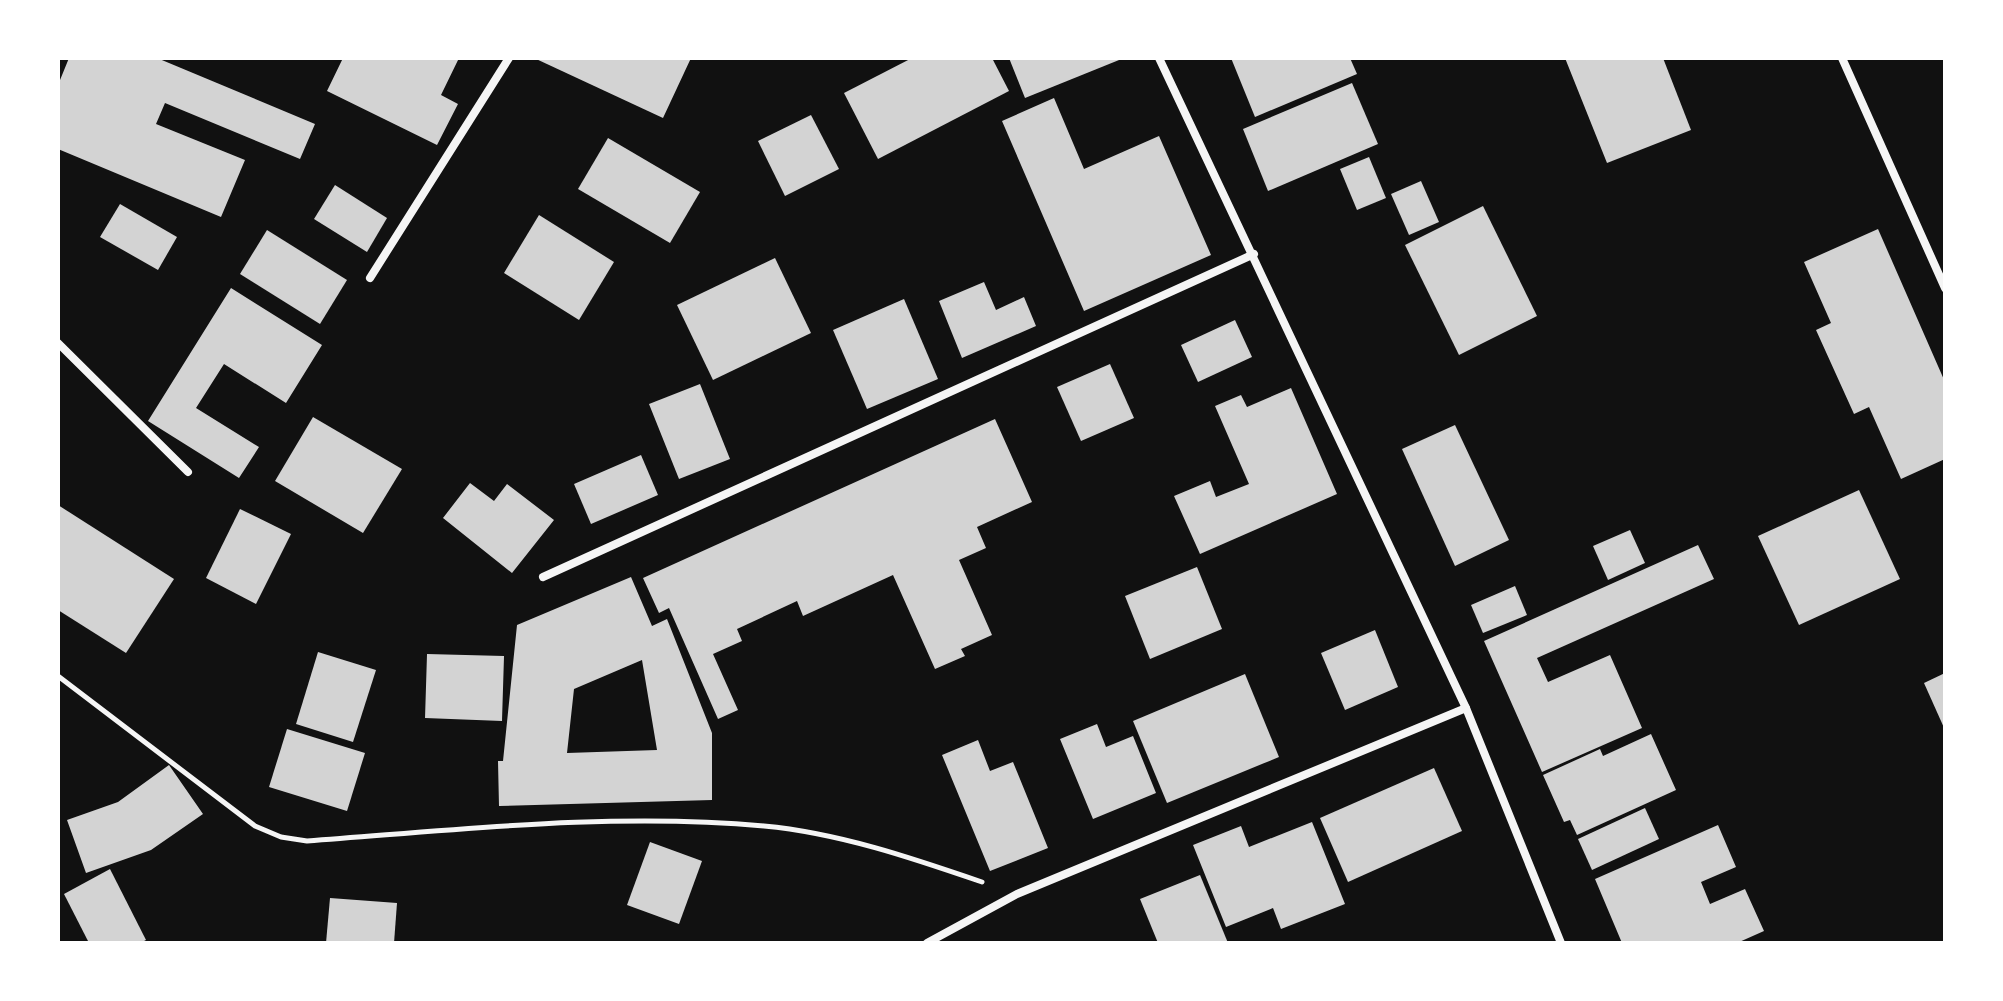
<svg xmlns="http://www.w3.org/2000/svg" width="2003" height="1001" font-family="Arial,sans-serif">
	<rect width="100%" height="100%" fill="#111"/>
	<g fill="#d3d3d3" fill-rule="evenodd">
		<path d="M 69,58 L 157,58 L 315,124 L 300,159 L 165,103 L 156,124 L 245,160 L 221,217 L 58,149 L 58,85 Z"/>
		<path d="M 343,58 L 459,58 L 441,95 L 458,104 L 437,145 L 327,91 Z"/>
		<path d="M 534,58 L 691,58 L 663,118 Z"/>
		<path d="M 912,58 L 992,58 L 1009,91 L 878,159 L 844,93 Z"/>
		<path d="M 1009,58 L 1124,58 L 1025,98 Z"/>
		<path d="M 1231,58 L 1350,58 L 1357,74 L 1255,117 Z"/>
		<path d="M 1565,58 L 1663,58 L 1691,130 L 1607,163 Z"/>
		<path d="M 1352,83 L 1378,144 L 1268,191 L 1243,129 Z"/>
		<path d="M 1054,98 L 1084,169 L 1159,136 L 1211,255 L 1084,311 L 1002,121 Z"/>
		<path d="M 811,115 L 839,169 L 785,196 L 758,141 Z"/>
		<path d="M 608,138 L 700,192 L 670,243 L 578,189 Z"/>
		<path d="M 1369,157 L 1386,198 L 1357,210 L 1340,169 Z"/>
		<path d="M 1421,181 L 1439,222 L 1409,235 L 1391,194 Z"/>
		<path d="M 335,185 L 387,218 L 367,252 L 314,219 Z"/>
		<path d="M 120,204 L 177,237 L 158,270 L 100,237 Z"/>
		<path d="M 1483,206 L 1537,316 L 1459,355 L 1405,245 Z"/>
		<path d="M 539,215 L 614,262 L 579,320 L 504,273 Z"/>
		<path d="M 1878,229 L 1945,382 L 1945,459 L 1901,479 L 1869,407 L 1854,414 L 1816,330 L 1831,323 L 1804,262 Z"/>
		<path d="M 267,230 L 347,280 L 320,324 L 240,274 Z"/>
		<path d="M 775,258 L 811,333 L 713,380 L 677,305 Z"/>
		<path d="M 984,282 L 996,310 L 1024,297 L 1036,326 L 962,358 L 939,301 Z"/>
		<path d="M 231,288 L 322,345 L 286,403 L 224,364 L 196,408 L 259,447 L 239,478 L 148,421 Z"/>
		<path d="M 904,299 L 938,379 L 867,409 L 833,330 Z"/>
		<path d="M 1235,320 L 1252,357 L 1198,382 L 1181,345 Z"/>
		<path d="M 1110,364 L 1134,418 L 1081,441 L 1057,387 Z"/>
		<path d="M 700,384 L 730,459 L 679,479 L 649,404 Z"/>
		<path d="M 1291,388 L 1337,494 L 1200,554 L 1174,496 L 1210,481 L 1216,497 L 1249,484 L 1215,406 L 1241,395 L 1247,407 Z"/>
		<path d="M 313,417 L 402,469 L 363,533 L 275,481 Z"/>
		<path d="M 995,419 L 1032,502 L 977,527 L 986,548 L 959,560 L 992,635 L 961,649 L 965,656 L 935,669 L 893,575 L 803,616 L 797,601 L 737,629 L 742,641 L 713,654 L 738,710 L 718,719 L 669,608 L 659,613 L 643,578 Z"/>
		<path d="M 1455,425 L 1509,540 L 1455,566 L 1402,449 Z"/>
		<path d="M 641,455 L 658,495 L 591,524 L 574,484 Z"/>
		<path d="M 470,483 L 494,501 L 507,484 L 554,520 L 512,573 L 443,518 Z"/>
		<path d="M 1859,490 L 1900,579 L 1799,625 L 1758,536 Z"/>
		<path d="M 58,505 L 174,579 L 126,653 L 58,610 Z"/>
		<path d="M 240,509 L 291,534 L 256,604 L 206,578 Z"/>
		<path d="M 1630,530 L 1645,563 L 1608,580 L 1593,546 Z"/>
		<path d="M 1698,545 L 1714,579 L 1537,658 L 1548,682 L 1610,655 L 1642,728 L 1542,772 L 1484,641 Z"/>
		<path d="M 1197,567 L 1222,629 L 1150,659 L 1125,596 Z"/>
		<path d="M 631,577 L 652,626 L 667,619 L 712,733 L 712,800 L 499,806 L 498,761 L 503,761 L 517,625 ZM 642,660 L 657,750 L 567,753 L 574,689 Z"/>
		<path d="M 1515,586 L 1527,615 L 1483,633 L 1471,605 Z"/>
		<path d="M 1375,630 L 1398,687 L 1345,710 L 1321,653 Z"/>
		<path d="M 318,652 L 376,670 L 353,742 L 296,724 Z"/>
		<path d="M 427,654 L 504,656 L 502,721 L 425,718 Z"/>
		<path d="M 1945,673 L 1945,730 L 1924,683 Z"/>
		<path d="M 1245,674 L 1279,757 L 1167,803 L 1133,721 Z"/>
		<path d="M 1097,724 L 1106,747 L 1133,736 L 1156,793 L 1093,819 L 1060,739 Z"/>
		<path d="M 287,729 L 365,753 L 347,811 L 269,787 Z"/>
		<path d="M 1651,734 L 1676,790 L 1577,835 L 1570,820 L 1564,822 L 1543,775 L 1600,749 L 1603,756 Z"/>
		<path d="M 978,740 L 990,771 L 1013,762 L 1048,848 L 990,871 L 942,755 Z"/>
		<path d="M 169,765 L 203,814 L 151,850 L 86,873 L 67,820 L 118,802 Z"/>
		<path d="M 1434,768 L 1462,831 L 1348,882 L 1320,818 Z"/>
		<path d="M 1645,808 L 1659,839 L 1592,870 L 1578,839 Z"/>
		<path d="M 1312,822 L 1345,904 L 1281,929 L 1273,908 L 1226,927 L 1193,845 L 1241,826 L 1249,847 Z"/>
		<path d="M 1718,825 L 1736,867 L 1701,882 L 1710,904 L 1745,889 L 1764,931 L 1737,943 L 1622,943 L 1595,879 Z"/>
		<path d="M 650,842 L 702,861 L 679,924 L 627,905 Z"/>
		<path d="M 110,869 L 146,940 L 140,943 L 89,943 L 64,894 Z"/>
		<path d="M 1200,875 L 1228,943 L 1158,943 L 1140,899 Z"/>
		<path d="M 330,898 L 397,903 L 394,943 L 326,943 Z"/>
	</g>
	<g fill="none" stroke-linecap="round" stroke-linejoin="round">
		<path stroke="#f5f5f5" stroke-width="5" d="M 58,676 L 255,826 L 281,837 L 307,841 C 458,830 613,812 764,826 C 839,833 912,858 982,882"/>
		<g stroke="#f5f5f5" stroke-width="8">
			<path d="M 1159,58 L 1466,708 L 1561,943"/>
			<path d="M 1842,58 L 1945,288"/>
			<path d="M 370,278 L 509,58"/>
			<path d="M 58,343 L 188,472"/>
			<path d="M 543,577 L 1254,254"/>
			<path d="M 927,943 L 1017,894 L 1466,708"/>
		</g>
	</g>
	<rect width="2003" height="1001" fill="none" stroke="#ffffff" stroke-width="120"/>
</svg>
